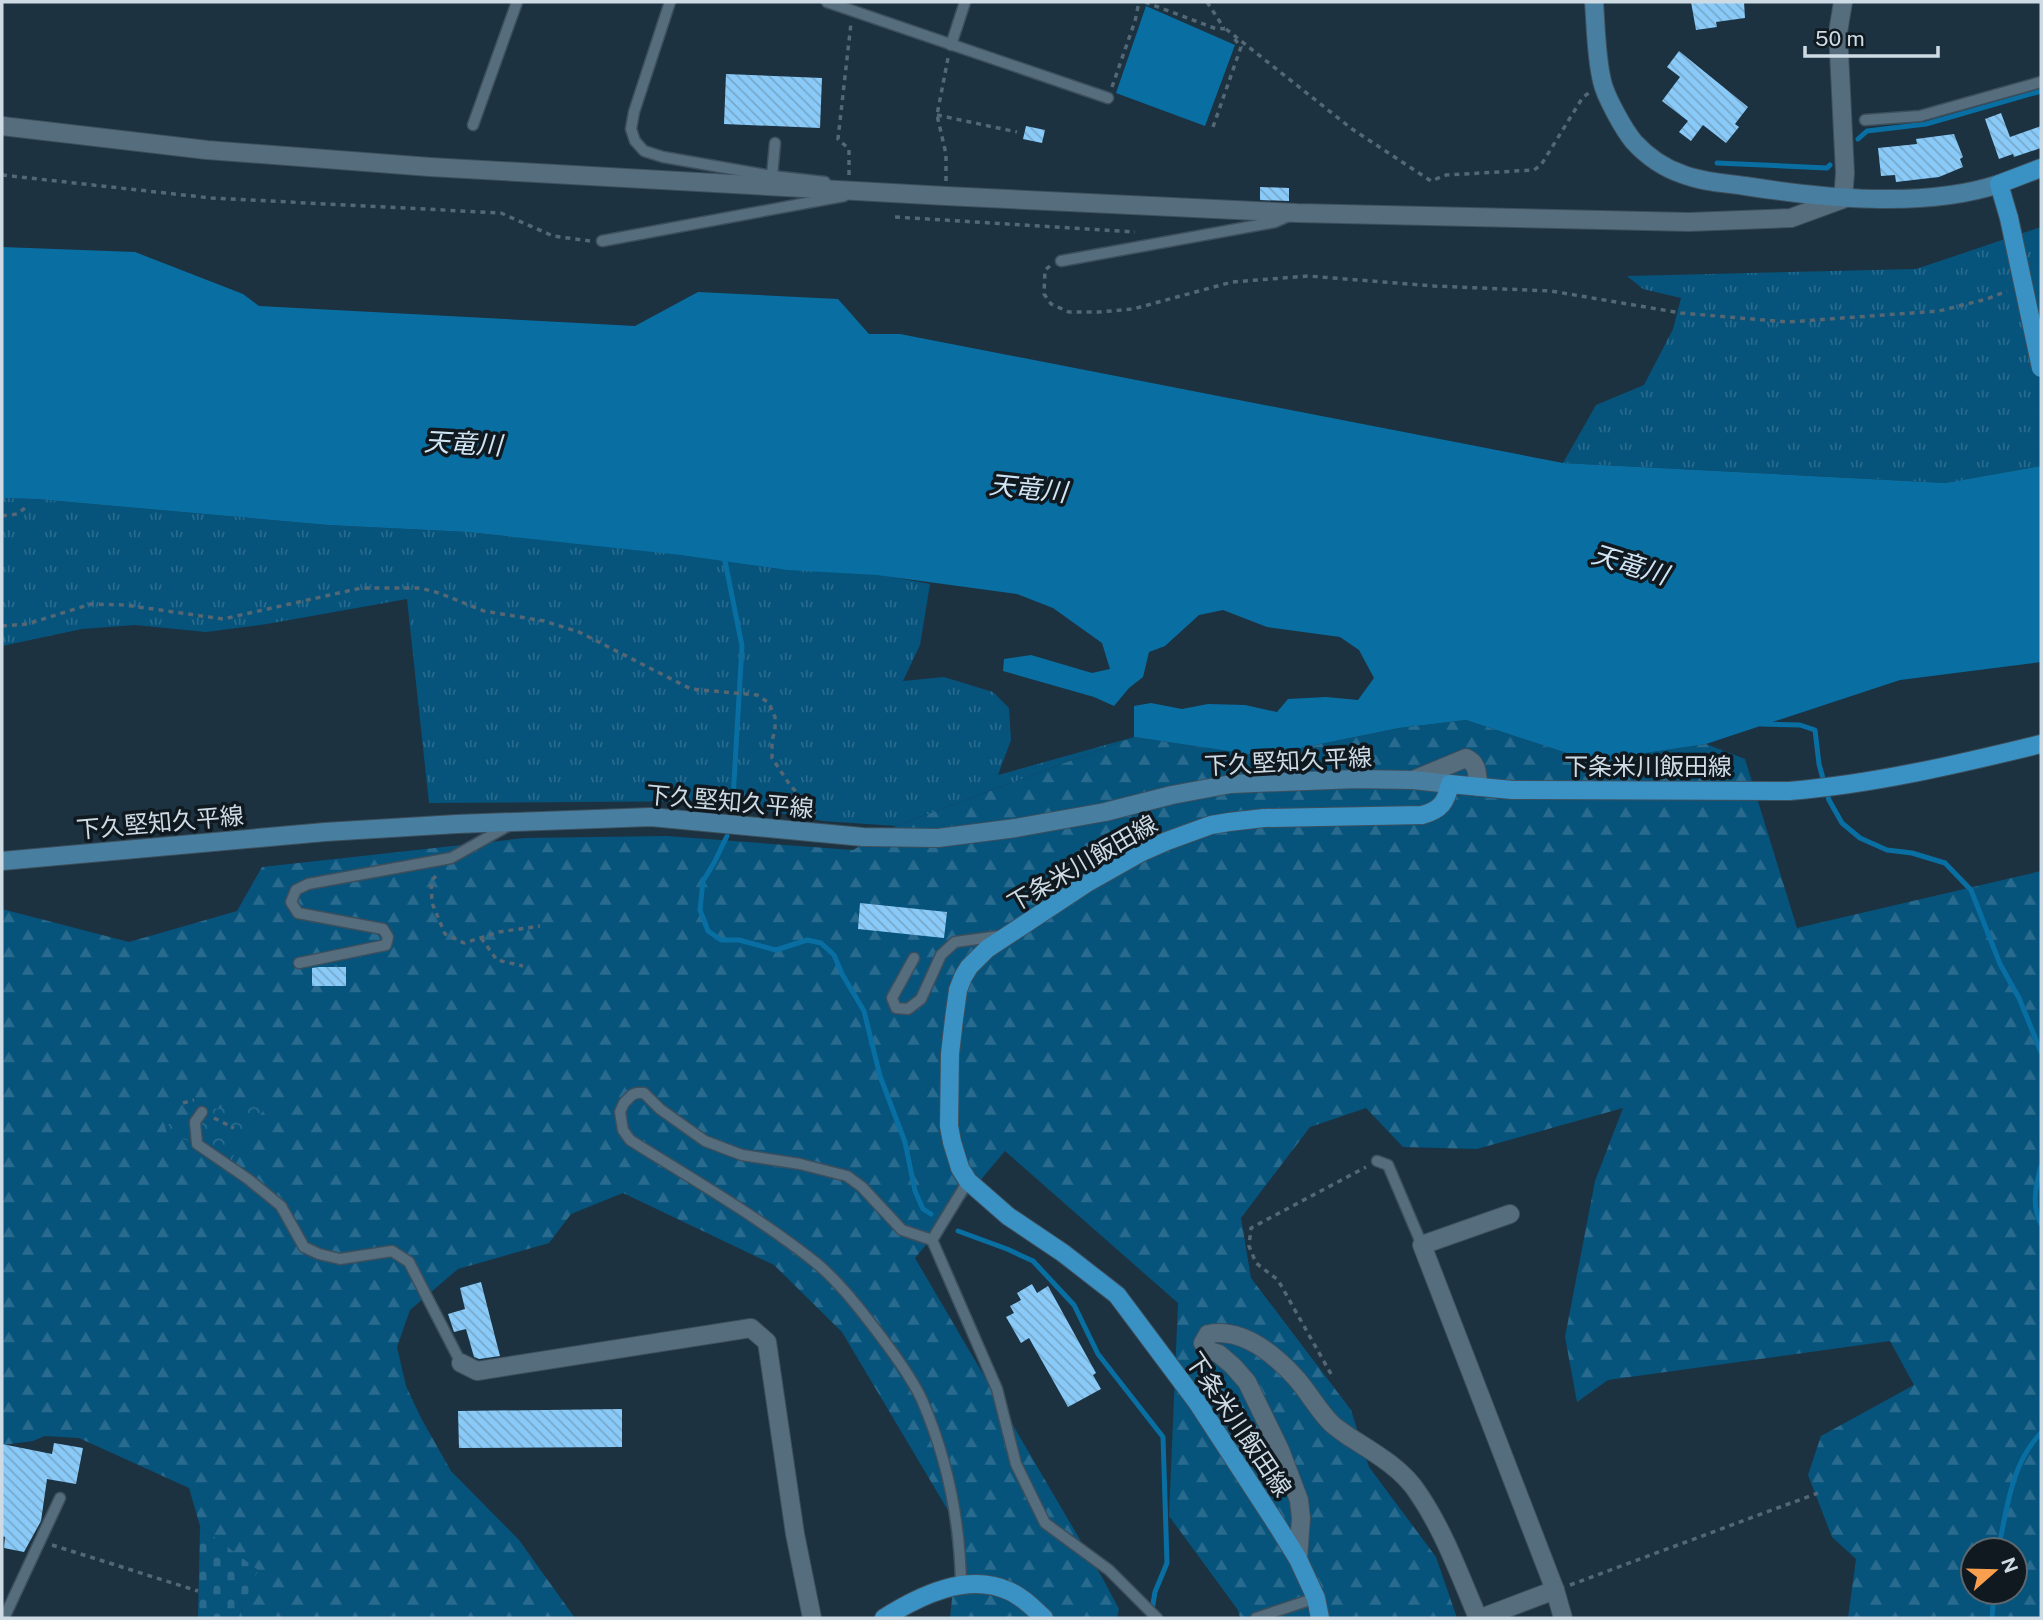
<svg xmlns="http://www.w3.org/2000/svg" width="2043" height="1620" font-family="'Public Sans','Noto Sans JP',sans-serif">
	<defs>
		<pattern id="grass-tufts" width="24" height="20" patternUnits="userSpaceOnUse" patternTransform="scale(1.75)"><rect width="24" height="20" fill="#06537b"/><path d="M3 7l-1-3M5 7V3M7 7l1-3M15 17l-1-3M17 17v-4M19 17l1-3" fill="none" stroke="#296b8e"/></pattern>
		<pattern id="forest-firs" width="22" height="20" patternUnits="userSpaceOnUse" patternTransform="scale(1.75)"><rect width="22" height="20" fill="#06537b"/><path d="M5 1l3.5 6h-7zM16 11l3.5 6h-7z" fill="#296b8e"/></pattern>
		<pattern id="cemetery-stones" width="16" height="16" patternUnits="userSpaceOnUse" patternTransform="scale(1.75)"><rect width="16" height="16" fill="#06537b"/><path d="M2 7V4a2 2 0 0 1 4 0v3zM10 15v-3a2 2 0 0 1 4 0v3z" fill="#296b8e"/></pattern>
		<pattern id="park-crowns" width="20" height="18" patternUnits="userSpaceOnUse" patternTransform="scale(1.75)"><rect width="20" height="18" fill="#06537b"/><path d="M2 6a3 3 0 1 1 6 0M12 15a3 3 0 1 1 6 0" fill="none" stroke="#296b8e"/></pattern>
		<pattern id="building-back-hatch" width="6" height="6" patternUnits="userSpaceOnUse" patternTransform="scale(1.75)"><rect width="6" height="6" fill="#8acaf8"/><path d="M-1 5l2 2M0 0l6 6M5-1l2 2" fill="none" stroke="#77a8cb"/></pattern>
	</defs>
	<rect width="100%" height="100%" fill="#1c3241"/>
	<g fill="url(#grass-tufts)">
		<path d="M 2041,227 L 2041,466 L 1945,483 L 1563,463 L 1596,405 L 1644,385 L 1673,329 L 1681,298 L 1643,289 L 1627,276 L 1916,269 Z"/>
		<path d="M 2,498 L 36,499 L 328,525 L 467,532 L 877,574 L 930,584 L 920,645 L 903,681 L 944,677 L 993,692 L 1009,708 L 1011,740 L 998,775 L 1134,737 L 896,826 L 823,821 L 715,801 L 429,803 L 407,599 L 267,624 L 206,632 L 135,625 L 82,629 L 2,646 Z"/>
	</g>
	<path fill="url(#forest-firs)" fill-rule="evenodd" d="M 1466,720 L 1591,761 L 1706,744 L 1745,759 L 1797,928 L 2041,871 L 2041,1618 L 1848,1618 L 1856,1559 L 1832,1537 L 1808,1475 L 1821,1436 L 1914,1385 L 1890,1341 L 1608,1380 L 1577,1402 L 1565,1337 L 1595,1181 L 1623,1108 L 1477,1149 L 1403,1147 L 1366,1108 L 1310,1127 L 1241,1218 L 1251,1278 L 1351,1410 L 1369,1467 L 1436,1557 L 1457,1618 L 1240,1618 L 1238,1610 L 1169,1516 L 1178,1303 L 1005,1151 L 915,1258 L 1103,1579 L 1119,1609 L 1117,1618 L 950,1618 L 955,1570 L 949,1512 L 842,1332 L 774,1265 L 623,1193 L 571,1214 L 549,1243 L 458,1269 L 410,1310 L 397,1347 L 406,1386 L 421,1418 L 451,1471 L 519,1540 L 575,1618 L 238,1618 L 257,1570 L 200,1526 L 189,1488 L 79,1438 L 45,1436 L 33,1441 L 2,1445 L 2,909 L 129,942 L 237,911 L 262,867 L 525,838 L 667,836 L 853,850 L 896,826 L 1134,737 L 1262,756 L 1399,728 ZM 1973,1550 L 2015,1550 L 2015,1592 L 1973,1592 Z"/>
	<path fill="url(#cemetery-stones)" d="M 200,1526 L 258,1570 L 238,1618 L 198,1618 Z"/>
	<path fill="url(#park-crowns)" d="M 238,1098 L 253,1098 L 262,1101 L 265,1108 L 258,1118 L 239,1139 L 230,1167 L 197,1144 L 167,1133 L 165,1127 C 173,1120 177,1123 187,1121 C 196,1119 199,1109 207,1108 C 210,1107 216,1109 219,1109 Z"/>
	<g fill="#096fa2">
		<path d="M 1146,6 L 1235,45 L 1205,126 L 1116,93 Z"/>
		<path d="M 2,247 L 135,252 L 243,294 L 259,306 L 635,326 L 698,292 L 838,299 L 869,334 L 900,334 L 1563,463 L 1945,483 L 2041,466 L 2041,662 L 1900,680 L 1706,744 L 1591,761 L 1466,720 L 1399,728 L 1262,756 L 1134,737 L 1134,706 L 1151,703 L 1182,709 L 1208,704 L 1245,705 L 1277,712 L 1288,699 L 1326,697 L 1358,700 L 1374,678 L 1359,650 L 1340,637 L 1267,627 L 1223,610 L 1199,615 L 1165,646 L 1149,652 L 1143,677 L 1129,688 L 1114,706 L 1094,697 L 1003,671 L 1004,659 L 1031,655 L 1092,673 L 1110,669 L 1102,643 L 1053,608 L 1017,594 L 877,575 L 788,570 L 681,555 L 467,532 L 328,525 L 36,499 L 2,498 Z"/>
	</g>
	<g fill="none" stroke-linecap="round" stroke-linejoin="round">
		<g stroke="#096fa2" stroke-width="5">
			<path d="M 1858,139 L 1867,131 L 1926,124 L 2041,91"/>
			<path d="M 1717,163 L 1827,168 L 1830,165"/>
			<path d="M 724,556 L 742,646 L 733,799"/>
			<path d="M 1761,724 L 1800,725 L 1815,730 L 1819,764 L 1829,800 L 1842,823 L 1860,838 L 1887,850 L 1912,853 L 1945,863 L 1971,890 L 2000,964 L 2019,998 L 2041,1052"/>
			<path d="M 727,836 L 714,863 L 703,881 L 700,910 L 708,931 L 721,940 L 739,940 L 776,950 L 807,940 L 821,943 L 834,955 L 842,974 L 864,1011 L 880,1076 L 905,1142 L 915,1191 L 923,1209 L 931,1214"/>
			<path d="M 2041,1166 C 2036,1185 2031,1206 2041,1224"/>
			<path d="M 958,1231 L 1007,1249 L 1033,1261 L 1074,1305 L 1098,1354 L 1163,1437 L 1167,1563 L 1155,1592 L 1152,1610"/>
			<path d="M 1998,1550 C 2007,1510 2011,1463 2041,1433"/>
			<path d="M 1992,1618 L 1994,1592"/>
		</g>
	</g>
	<g fill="url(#building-back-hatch)">
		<path d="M 1691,2 L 1744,2 L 1745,18 L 1716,22 L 1717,27 L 1696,30 Z"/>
		<path d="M 1679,51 L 1748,107 L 1735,124 L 1739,127 L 1726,143 L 1703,125 L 1691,141 L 1679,132 L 1688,121 L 1662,101 L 1680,77 L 1667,67 Z"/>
		<path d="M 726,74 L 822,78 L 820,128 L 724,124 Z"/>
		<path d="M 2001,113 L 2010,137 L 2041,126 L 2041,148 L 2014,157 L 2013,154 L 1999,159 L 1985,119 Z"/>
		<path d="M 1026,126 L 1045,130 L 1042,143 L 1023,139 Z"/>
		<path d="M 1954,134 L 1963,157 L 1960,159 L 1963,167 L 1939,177 L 1896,182 L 1895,175 L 1881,176 L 1878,148 L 1917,144 L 1916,139 Z"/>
		<path d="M 1260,187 L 1289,188 L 1289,201 L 1260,200 Z"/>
		<path d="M 860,903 L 947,912 L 944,938 L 858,929 Z"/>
		<path d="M 319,967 L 346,967 L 346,986 L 312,986 L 312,968 Z"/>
		<path d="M 481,1282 L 500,1356 L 479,1359 L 474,1357 L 466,1329 L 454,1332 L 448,1314 L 465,1309 L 460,1288 Z"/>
		<path d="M 1032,1284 L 1037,1293 L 1048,1286 L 1096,1373 L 1093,1375 L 1101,1389 L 1068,1407 L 1029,1338 L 1021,1343 L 1006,1317 L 1014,1313 L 1010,1306 L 1021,1300 L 1017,1293 Z"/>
		<path d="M 622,1409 L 622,1447 L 459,1448 L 458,1411 Z"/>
		<path d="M 54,1443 L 83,1448 L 76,1484 L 47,1479 L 41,1521 L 24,1552 L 4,1548 L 5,1537 L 2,1536 L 2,1444 L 52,1454 Z"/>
	</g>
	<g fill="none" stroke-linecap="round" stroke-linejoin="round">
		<g stroke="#3d4f5c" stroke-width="13">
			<g id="lane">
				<path d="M 670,2 L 634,112 L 631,129 L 635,141 L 644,151 L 663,157 L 772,176 L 825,182"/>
				<path d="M 827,2 L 1108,98"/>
				<path d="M 951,45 L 965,2"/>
				<path d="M 1865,120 L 1920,116 L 2041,82"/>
				<path d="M 473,125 L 517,2"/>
				<path d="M 772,176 L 775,143"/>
				<path d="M 602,241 L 844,196"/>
				<path d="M 1061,261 L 1275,222 L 1291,215"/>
				<path d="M 914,958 L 892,998 L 896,1008 L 908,1009 L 921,999 L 941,955 L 955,942 L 1000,936"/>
				<path d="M 299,963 L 386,945 L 388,937 L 383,929 L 298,913 L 291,902 L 296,890 L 308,884 L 451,858 L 508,826"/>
				<path d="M 202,1112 L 195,1122 L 197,1144 L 248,1179 L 281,1206 L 304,1247 L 319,1254 L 340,1259 L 392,1251 L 409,1262 L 461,1363"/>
				<path d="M 1377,1161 L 1388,1165 L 1422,1245"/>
				<path d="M 932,1240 L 997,1389 L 1016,1464 L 1045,1523 L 1109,1570 L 1157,1618"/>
				<path d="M 961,1585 C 960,1522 947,1458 922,1400 C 910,1374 887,1344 869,1321 C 853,1300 836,1279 815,1262 C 757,1216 692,1179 630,1140 L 623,1130 L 620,1112 L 624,1103 L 632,1095 L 637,1093 L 644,1093 L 660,1109 L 705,1141 L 742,1155 L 800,1164 L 847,1176 L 862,1187 L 902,1230 L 932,1240 L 968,1181"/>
				<path d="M 4,1618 L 60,1498"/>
				<path d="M 1256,1618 L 1316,1598"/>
			</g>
		</g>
		<g stroke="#3d4f5c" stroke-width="20">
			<g id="street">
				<path d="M 2,126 L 207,150 L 430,167 L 946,196 L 1297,213 L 1689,222 L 1791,218 L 1843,199 L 1845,173 L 1838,32 L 1843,2"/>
				<path d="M 1413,780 L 1466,758 C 1479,764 1477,775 1478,787"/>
				<path d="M 1510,1214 L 1422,1245 L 1555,1590 L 1563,1618"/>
				<path d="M 461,1363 L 477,1371 L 751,1328 L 767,1342 L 795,1534 L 812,1618"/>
				<path d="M 1298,1559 L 1301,1518 L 1299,1500 L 1280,1450 L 1247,1382 L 1233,1366 L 1219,1354 L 1210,1351 L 1203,1343 L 1208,1334 C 1242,1328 1273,1353 1295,1377 C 1308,1391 1317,1409 1331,1423 C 1336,1428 1343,1432 1348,1436 C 1373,1452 1402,1468 1418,1493 C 1444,1531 1460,1576 1478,1618"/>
				<path d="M 1481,1618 L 1555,1590"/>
			</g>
		</g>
		<g stroke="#3d4f5c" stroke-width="20">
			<g id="secondary">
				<path d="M 1594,2 C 1596,28 1596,56 1602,81 C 1605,96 1624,130 1634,142 C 1647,156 1664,168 1682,174 C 1702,182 1724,183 1745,186 C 1823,198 1923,209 1999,184"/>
				<path d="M 2,861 L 325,832 L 457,824 L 651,817 L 863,837 L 938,838 L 1016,828 L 1105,812 L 1172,795 L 1231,784 L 1356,779 L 1413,780 L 1450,784"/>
			</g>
		</g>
		<g stroke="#3d4f5c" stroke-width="20">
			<g id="primary">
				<path d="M 2009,218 L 1999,184 L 2041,168"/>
				<path d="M 884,1618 C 919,1596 967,1572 1009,1591 C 1023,1597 1034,1609 1044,1618"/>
				<path d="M 1320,1618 L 1316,1598 L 1298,1559 L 1277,1525 L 1197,1402 L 1117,1295 L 1063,1253 L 1008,1216 L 968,1181 L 960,1168 L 952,1142 L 949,1126 L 950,1054 L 954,1019 L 958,990 L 963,977 L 969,967 L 987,949 L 1087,883 L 1142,852 L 1167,841 L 1211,825 L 1229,822 L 1264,818 L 1422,815 C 1441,810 1446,802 1450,784 L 1512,790 L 1789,791 C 1874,784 1959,764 2041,744"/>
			</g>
		</g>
		<g stroke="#536774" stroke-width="3.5" stroke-dasharray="5 5" stroke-linecap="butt">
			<path d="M 1145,2 L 1214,28 L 1225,29"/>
			<path d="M 1207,2 L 1224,28"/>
			<path d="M 1226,29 L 1352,129 L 1431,181 L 1446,175 L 1534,170 L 1541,165 L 1583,97 L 1589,93"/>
			<path d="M 1112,87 L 1135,21 L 1139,2"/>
			<path d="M 937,115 L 1017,132"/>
			<path d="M 1213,127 L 1241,47 L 1233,37"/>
			<path d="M 2,175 L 211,198 L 501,213 L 553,236 L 590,241"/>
			<path d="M 849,175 L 849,149 L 838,139 L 851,23"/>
			<path d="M 946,181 L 946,154 L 937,115 L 948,58"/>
			<path d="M 895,217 L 1135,232"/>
			<path d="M 1050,266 L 1045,270 L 1044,294 L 1051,304 L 1069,312 L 1099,312 L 1133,309 L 1232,282 L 1308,276 L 1434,286 L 1551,291 L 1681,313 L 1788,322 L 1939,311 L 1987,299 L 2007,291"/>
			<path d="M 2,516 L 17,514 L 29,505"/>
			<path d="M 2,626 L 27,624 L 91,604 L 125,605 L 223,619 L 361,588 L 420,588 L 439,593 L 484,611 L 544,621 L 579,632 L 691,689 L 757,695 L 769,703 L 775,717 L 775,730 L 772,741 L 772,758 L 790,785 L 818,816"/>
			<path d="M 436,876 L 431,881 L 432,903 L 445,934 L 464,943 L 499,932 L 540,926"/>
			<path d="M 481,938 L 497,960 L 523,966"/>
			<path d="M 183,1103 L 194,1100"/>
			<path d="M 214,1118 L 234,1128"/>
			<path d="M 1331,1374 L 1278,1280 L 1256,1263 L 1249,1246 L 1251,1228 L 1366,1167"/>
			<path d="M 52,1545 L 198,1591"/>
			<path d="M 1570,1585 L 1818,1493"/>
		</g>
		<use href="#lane" stroke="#566d7e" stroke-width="10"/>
		<use href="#street" stroke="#566d7e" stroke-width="18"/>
		<use href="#secondary" stroke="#487fa1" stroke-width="18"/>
		<use href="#primary" stroke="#3a92c4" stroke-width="18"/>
		<g stroke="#3d4f5c" stroke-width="20" stroke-linecap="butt">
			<path id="primary-bridge" d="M 2009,218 L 2041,368"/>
		</g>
		<use href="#primary-bridge" stroke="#3a92c4" stroke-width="18"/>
	</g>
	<g text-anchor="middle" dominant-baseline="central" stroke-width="7" stroke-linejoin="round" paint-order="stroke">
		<g font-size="24" fill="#cedbe5" stroke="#0f191f">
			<text transform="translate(1288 761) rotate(-3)">下久堅知久平線</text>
			<text x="1648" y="766">下条米川飯田線</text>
			<text transform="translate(730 801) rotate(5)">下久堅知久平線</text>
			<text transform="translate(160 822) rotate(-5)">下久堅知久平線</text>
			<text transform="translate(1082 863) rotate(-30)">下条米川飯田線</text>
			<text transform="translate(1239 1424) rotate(56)">下条米川飯田線</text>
		</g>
		<g font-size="26" font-style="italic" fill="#d1e5f4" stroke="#0f191f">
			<text transform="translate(463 443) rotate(3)">天竜川</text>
			<text transform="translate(1028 488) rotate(6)">天竜川</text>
			<text transform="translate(1630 564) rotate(17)">天竜川</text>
		</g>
	</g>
	<rect width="2043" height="1620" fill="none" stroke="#cedbe5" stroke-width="7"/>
	<g transform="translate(1994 1571) rotate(70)"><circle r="33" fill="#0f191f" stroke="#5b676e" stroke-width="2"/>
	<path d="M0-5L12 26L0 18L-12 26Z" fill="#fa9f4e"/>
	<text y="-10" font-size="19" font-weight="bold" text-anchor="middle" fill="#cedbe5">N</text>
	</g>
	<path d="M1805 46v10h133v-10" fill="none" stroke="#cedbe5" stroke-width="3.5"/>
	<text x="1815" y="46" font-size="21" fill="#cedbe5" stroke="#0f191f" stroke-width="5" paint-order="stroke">50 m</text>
</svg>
